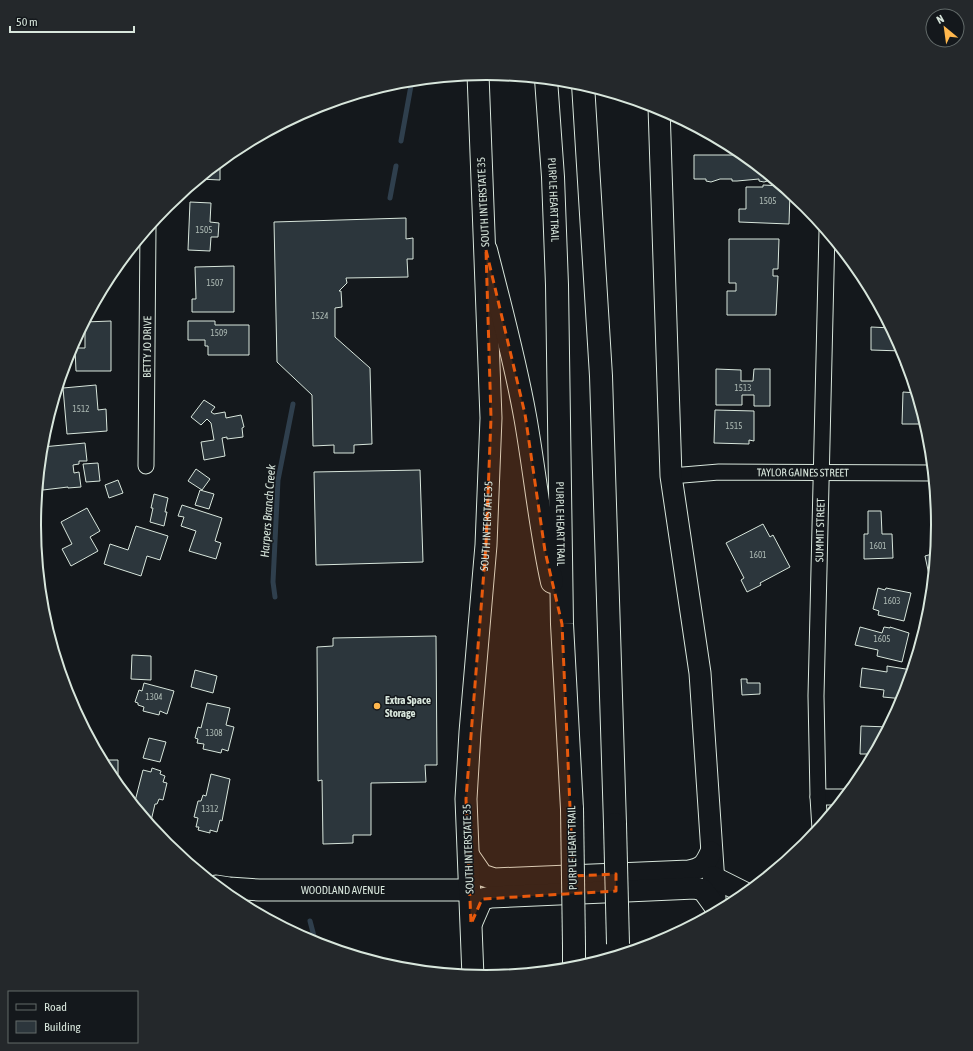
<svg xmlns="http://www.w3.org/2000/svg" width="973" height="1051" font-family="'Asap Condensed',sans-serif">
	<rect width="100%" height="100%" fill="#14181c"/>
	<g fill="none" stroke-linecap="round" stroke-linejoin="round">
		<g stroke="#2f3f4d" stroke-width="5">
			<path d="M 401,141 L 412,80"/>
			<path d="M 390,198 L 396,166"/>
			<path d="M 275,597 L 273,582 L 278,480 L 293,404"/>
			<path d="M 310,921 L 316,944"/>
		</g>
	</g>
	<g fill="#2c363c" stroke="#d8e6dc">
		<path d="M 694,155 L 745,155 L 774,179 L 764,182 L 759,181 L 759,179 L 737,181 L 732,181 L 732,179 L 720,179 L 711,182 L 706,181 L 706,179 L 694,179 Z"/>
		<path d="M 220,161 L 220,180 L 199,179 Z"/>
		<path d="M 763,185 L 783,186 L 790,192 L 789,224 L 739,222 L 739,209 L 746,209 L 746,187 L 763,187 Z"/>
		<path d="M 190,202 L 211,203 L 210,222 L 219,223 L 218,237 L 211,237 L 210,251 L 188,250 Z"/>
		<path d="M 406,218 L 406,239 L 413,238 L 413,259 L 407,259 L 408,277 L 346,278 L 347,283 L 339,291 L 341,291 L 342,307 L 335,308 L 335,337 L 370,368 L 372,444 L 354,445 L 354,453 L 334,453 L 334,445 L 313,446 L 312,395 L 277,362 L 274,222 Z"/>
		<path d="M 729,239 L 779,239 L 778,269 L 773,269 L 773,276 L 778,276 L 776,315 L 727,315 L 727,291 L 736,291 L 736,283 L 729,283 Z"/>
		<path d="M 234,266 L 234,312 L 192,312 L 192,299 L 196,299 L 195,267 Z"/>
		<path d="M 111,321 L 111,371 L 76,371 L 75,348 L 85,348 L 85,322 Z"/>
		<path d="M 188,321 L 215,321 L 215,325 L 249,325 L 249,355 L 208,355 L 208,346 L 205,346 L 205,340 L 188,340 Z"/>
		<path d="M 871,327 L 892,328 L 905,353 L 909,366 L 901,366 L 902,351 L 871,350 Z"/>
		<path d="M 716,369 L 741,370 L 741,381 L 753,381 L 754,369 L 770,369 L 770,406 L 754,406 L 754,395 L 742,395 L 742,405 L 716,405 Z"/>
		<path d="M 96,385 L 98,410 L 106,409 L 107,431 L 67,434 L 63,388 Z"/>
		<path d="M 903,392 L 917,393 L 928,430 L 924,430 L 924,424 L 902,424 Z"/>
		<path d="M 204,400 L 215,407 L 211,412 L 214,414 L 225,412 L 226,418 L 241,415 L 244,427 L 242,428 L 243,437 L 227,439 L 227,437 L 222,438 L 225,456 L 204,460 L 201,442 L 214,440 L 211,423 L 207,419 L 201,425 L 191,417 Z"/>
		<path d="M 715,410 L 754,411 L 754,441 L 749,440 L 749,444 L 714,443 Z"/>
		<path d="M 85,443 L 87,461 L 79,461 L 79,464 L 73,465 L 74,473 L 79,472 L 81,487 L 68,488 L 68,487 L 43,490 L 41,458 L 42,447 Z"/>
		<path d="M 98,463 L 100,481 L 86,482 L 83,464 Z"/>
		<path d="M 196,469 L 210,479 L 202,490 L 188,481 Z"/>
		<path d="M 420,470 L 423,562 L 316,565 L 314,472 Z"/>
		<path d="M 118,480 L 123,493 L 109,498 L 105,485 Z"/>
		<path d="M 200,490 L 214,494 L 209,509 L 195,505 Z"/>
		<path d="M 154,494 L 168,498 L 165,512 L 167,512 L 164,526 L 150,522 L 153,508 L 151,508 Z"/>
		<path d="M 182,505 L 222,518 L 215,541 L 221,543 L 216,559 L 189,551 L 196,531 L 181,526 L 184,517 L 178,516 Z"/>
		<path d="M 87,508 L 100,531 L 90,537 L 98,551 L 71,566 L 62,549 L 72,544 L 61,522 Z"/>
		<path d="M 868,511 L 881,511 L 882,534 L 892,534 L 893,558 L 864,559 L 864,534 L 868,534 Z"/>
		<path d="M 763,524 L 770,537 L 773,535 L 790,567 L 760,583 L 761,585 L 747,592 L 741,580 L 744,578 L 726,543 Z"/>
		<path d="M 136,526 L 168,536 L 160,560 L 147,556 L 141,576 L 104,564 L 110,544 L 128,550 Z"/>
		<path d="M 937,549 L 931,604 L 929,604 L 926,590 L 932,589 L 925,556 L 932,554 L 931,550 Z"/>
		<path d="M 878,588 L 885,590 L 886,588 L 911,593 L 904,621 L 878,615 L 879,611 L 873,609 Z"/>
		<path d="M 860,627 L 882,633 L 884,627 L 890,628 L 890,627 L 909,633 L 902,662 L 877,656 L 878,650 L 855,645 Z"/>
		<path d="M 436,636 L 437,765 L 425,765 L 426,782 L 371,783 L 371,835 L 353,835 L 353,843 L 323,844 L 322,780 L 318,781 L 317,647 L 333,646 L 333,638 Z"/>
		<path d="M 132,655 L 151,656 L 151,680 L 131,679 Z"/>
		<path d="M 887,666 L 912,670 L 910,680 L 904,699 L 883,697 L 884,690 L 860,687 L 862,668 L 887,672 Z"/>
		<path d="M 195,670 L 217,676 L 213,693 L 191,687 Z"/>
		<path d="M 741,679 L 747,679 L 747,683 L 760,683 L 760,694 L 742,695 Z"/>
		<path d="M 144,683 L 174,691 L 167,714 L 160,711 L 159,715 L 143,711 L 144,707 L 138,705 L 138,703 L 135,702 L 139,690 L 142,691 Z"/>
		<path d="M 207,703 L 230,708 L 226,725 L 234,727 L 228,751 L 222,749 L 221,753 L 203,749 L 204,744 L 197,743 L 198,739 L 195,738 L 198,727 L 201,728 Z"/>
		<path d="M 861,726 L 889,727 L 875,754 L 860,754 Z"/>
		<path d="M 149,738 L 166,742 L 160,762 L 143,758 Z"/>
		<path d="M 106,760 L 118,760 L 118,774 L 115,774 L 115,783 L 110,777 L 102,761 L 106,761 Z"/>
		<path d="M 152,768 L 161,771 L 160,774 L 165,776 L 163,782 L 167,783 L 163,800 L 159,799 L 157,804 L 155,804 L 151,821 L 145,819 L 134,805 L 143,770 L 151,772 Z"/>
		<path d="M 211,774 L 230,779 L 222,821 L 220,820 L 217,832 L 210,830 L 210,833 L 198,830 L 199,827 L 196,827 L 198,818 L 194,817 L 198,801 L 201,801 L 203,795 L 206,796 Z"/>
	</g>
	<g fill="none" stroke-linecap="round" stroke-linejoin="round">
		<g stroke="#d8e6dc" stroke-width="17">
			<g id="street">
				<path id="s1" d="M 146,466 L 148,228"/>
				<path id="s2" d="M 671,476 L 719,472 L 934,473"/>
				<path d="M 818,797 L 846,797"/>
				<path id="s3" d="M 820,829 L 818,797 L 816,696 L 827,231"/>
			</g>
		</g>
		<g stroke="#d8e6dc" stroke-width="23">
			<g id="secondary">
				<path d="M 659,107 L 671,476 L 700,673 L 716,913"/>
				<path d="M 469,856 L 482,875 L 494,879 L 689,871 C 703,868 705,865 711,852"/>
				<path d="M 713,877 L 747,894"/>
				<path id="s4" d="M 216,886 L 229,888 L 259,890 L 469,890"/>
				<path d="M 472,922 L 482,899 L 491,897 L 695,888 L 703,890 L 716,908"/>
				<path id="s5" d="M 473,977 L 466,799 L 470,732 L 486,545 L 491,418 L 478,74"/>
			</g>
		</g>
		<g stroke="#d8e6dc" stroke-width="24">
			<g id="highway">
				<path id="s6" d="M 546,79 L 553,177 L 557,285 L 562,624 L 572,809"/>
				<path d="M 583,84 L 601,376 L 615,824"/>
				<path d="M 486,250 C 500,305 515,360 525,416 C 535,472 540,528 552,582"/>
				<path d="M 574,946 L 574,969"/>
			</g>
		</g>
		<use href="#street" stroke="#14181c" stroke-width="15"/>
		<use href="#secondary" stroke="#14181c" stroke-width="21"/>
		<use href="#highway" stroke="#14181c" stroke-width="22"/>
		<g stroke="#d8e6dc" stroke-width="24" stroke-linecap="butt">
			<g id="highway-bridge">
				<path d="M 572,809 L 574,946"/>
				<path d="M 615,824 L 618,944"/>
			</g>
		</g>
		<use href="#highway-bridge" stroke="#14181c" stroke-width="22"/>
	</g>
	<path fill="#e8590c" fill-opacity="0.2" stroke="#e8590c" stroke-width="3" stroke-dasharray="8 5" stroke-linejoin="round" d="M 486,250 L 525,414 L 545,551 L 562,624 L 573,876 L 616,874 L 616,891 L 482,899 L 471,924 L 466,799 L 486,545 L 491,418 Z"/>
	<circle fill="#ffb74d" stroke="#14181c" stroke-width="1.5" cx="377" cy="706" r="4"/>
	<g text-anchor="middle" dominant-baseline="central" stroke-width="3" stroke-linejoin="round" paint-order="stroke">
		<g font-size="9" fill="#adbab4">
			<text x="768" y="201">1505</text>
			<text x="204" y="230">1505</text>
			<text x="215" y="283">1507</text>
			<text x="320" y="316">1524</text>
			<text x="219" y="333">1509</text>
			<text x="743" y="388">1513</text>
			<text x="81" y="409">1512</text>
			<text x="734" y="426">1515</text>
			<text x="878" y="546">1601</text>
			<text x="758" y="555">1601</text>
			<text x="892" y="601">1603</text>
			<text x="882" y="639">1605</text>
			<text x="154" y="697">1304</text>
			<text x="214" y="733">1308</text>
			<text x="210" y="809">1312</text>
		</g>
		<g font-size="11" fill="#d8e6dc" stroke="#14181c">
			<text stroke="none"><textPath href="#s6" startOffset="121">PURPLE HEART TRAIL</textPath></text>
			<text transform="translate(483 202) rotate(-93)">SOUTH INTERSTATE 35</text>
			<text stroke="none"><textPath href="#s1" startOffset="119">BETTY JO DRIVE</textPath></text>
			<text stroke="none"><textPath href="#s2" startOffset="132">TAYLOR GAINES STREET</textPath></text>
			<text stroke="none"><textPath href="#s6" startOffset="445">PURPLE HEART TRAIL</textPath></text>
			<text stroke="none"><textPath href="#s5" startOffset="452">SOUTH INTERSTATE 35</textPath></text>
			<text stroke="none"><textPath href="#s3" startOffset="299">SUMMIT STREET</textPath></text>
			<text transform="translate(572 848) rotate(-91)">PURPLE HEART TRAIL</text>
			<text transform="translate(468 849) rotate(-92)">SOUTH INTERSTATE 35</text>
			<text stroke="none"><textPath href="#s4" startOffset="127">WOODLAND AVENUE</textPath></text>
		</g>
		<g font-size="11" font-weight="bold" fill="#d8e6dc" stroke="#14181c" text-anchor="start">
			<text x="385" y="700">Extra Space<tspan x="385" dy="13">Storage</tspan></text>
		</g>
		<g font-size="12" font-style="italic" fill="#d8e6dc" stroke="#14181c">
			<text transform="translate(268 511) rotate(-86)">Harpers Branch Creek</text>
		</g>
	</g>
	<path d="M0 0H973V1051H0ZM41 525a445 445 0 1 1 890 0a445 445 0 1 1-890 0Z" fill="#24282b" fill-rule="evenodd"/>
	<path fill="none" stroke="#d8e6dc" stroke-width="2" d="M41 525a445 445 0 1 1 890 0a445 445 0 1 1-890 0Z"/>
	<rect x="8" y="991" width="130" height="52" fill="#14181c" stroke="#626a69"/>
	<rect x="16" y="1004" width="20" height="6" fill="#14181c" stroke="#626a69"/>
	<text x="44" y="1011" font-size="12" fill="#d8e6dc">Road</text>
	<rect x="16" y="1021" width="20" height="12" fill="#2c363c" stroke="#626a69"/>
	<text x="44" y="1031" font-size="12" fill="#d8e6dc">Building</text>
	<g transform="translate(945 28) rotate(331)"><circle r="19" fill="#14181c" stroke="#626a69"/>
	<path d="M0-3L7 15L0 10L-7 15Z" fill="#ffb74d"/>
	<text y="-6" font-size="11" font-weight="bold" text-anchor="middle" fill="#d8e6dc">N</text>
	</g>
	<path d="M10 26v6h124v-6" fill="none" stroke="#d8e6dc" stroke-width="2"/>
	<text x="16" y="26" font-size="12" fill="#d8e6dc" stroke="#14181c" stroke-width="3" paint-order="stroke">50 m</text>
</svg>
